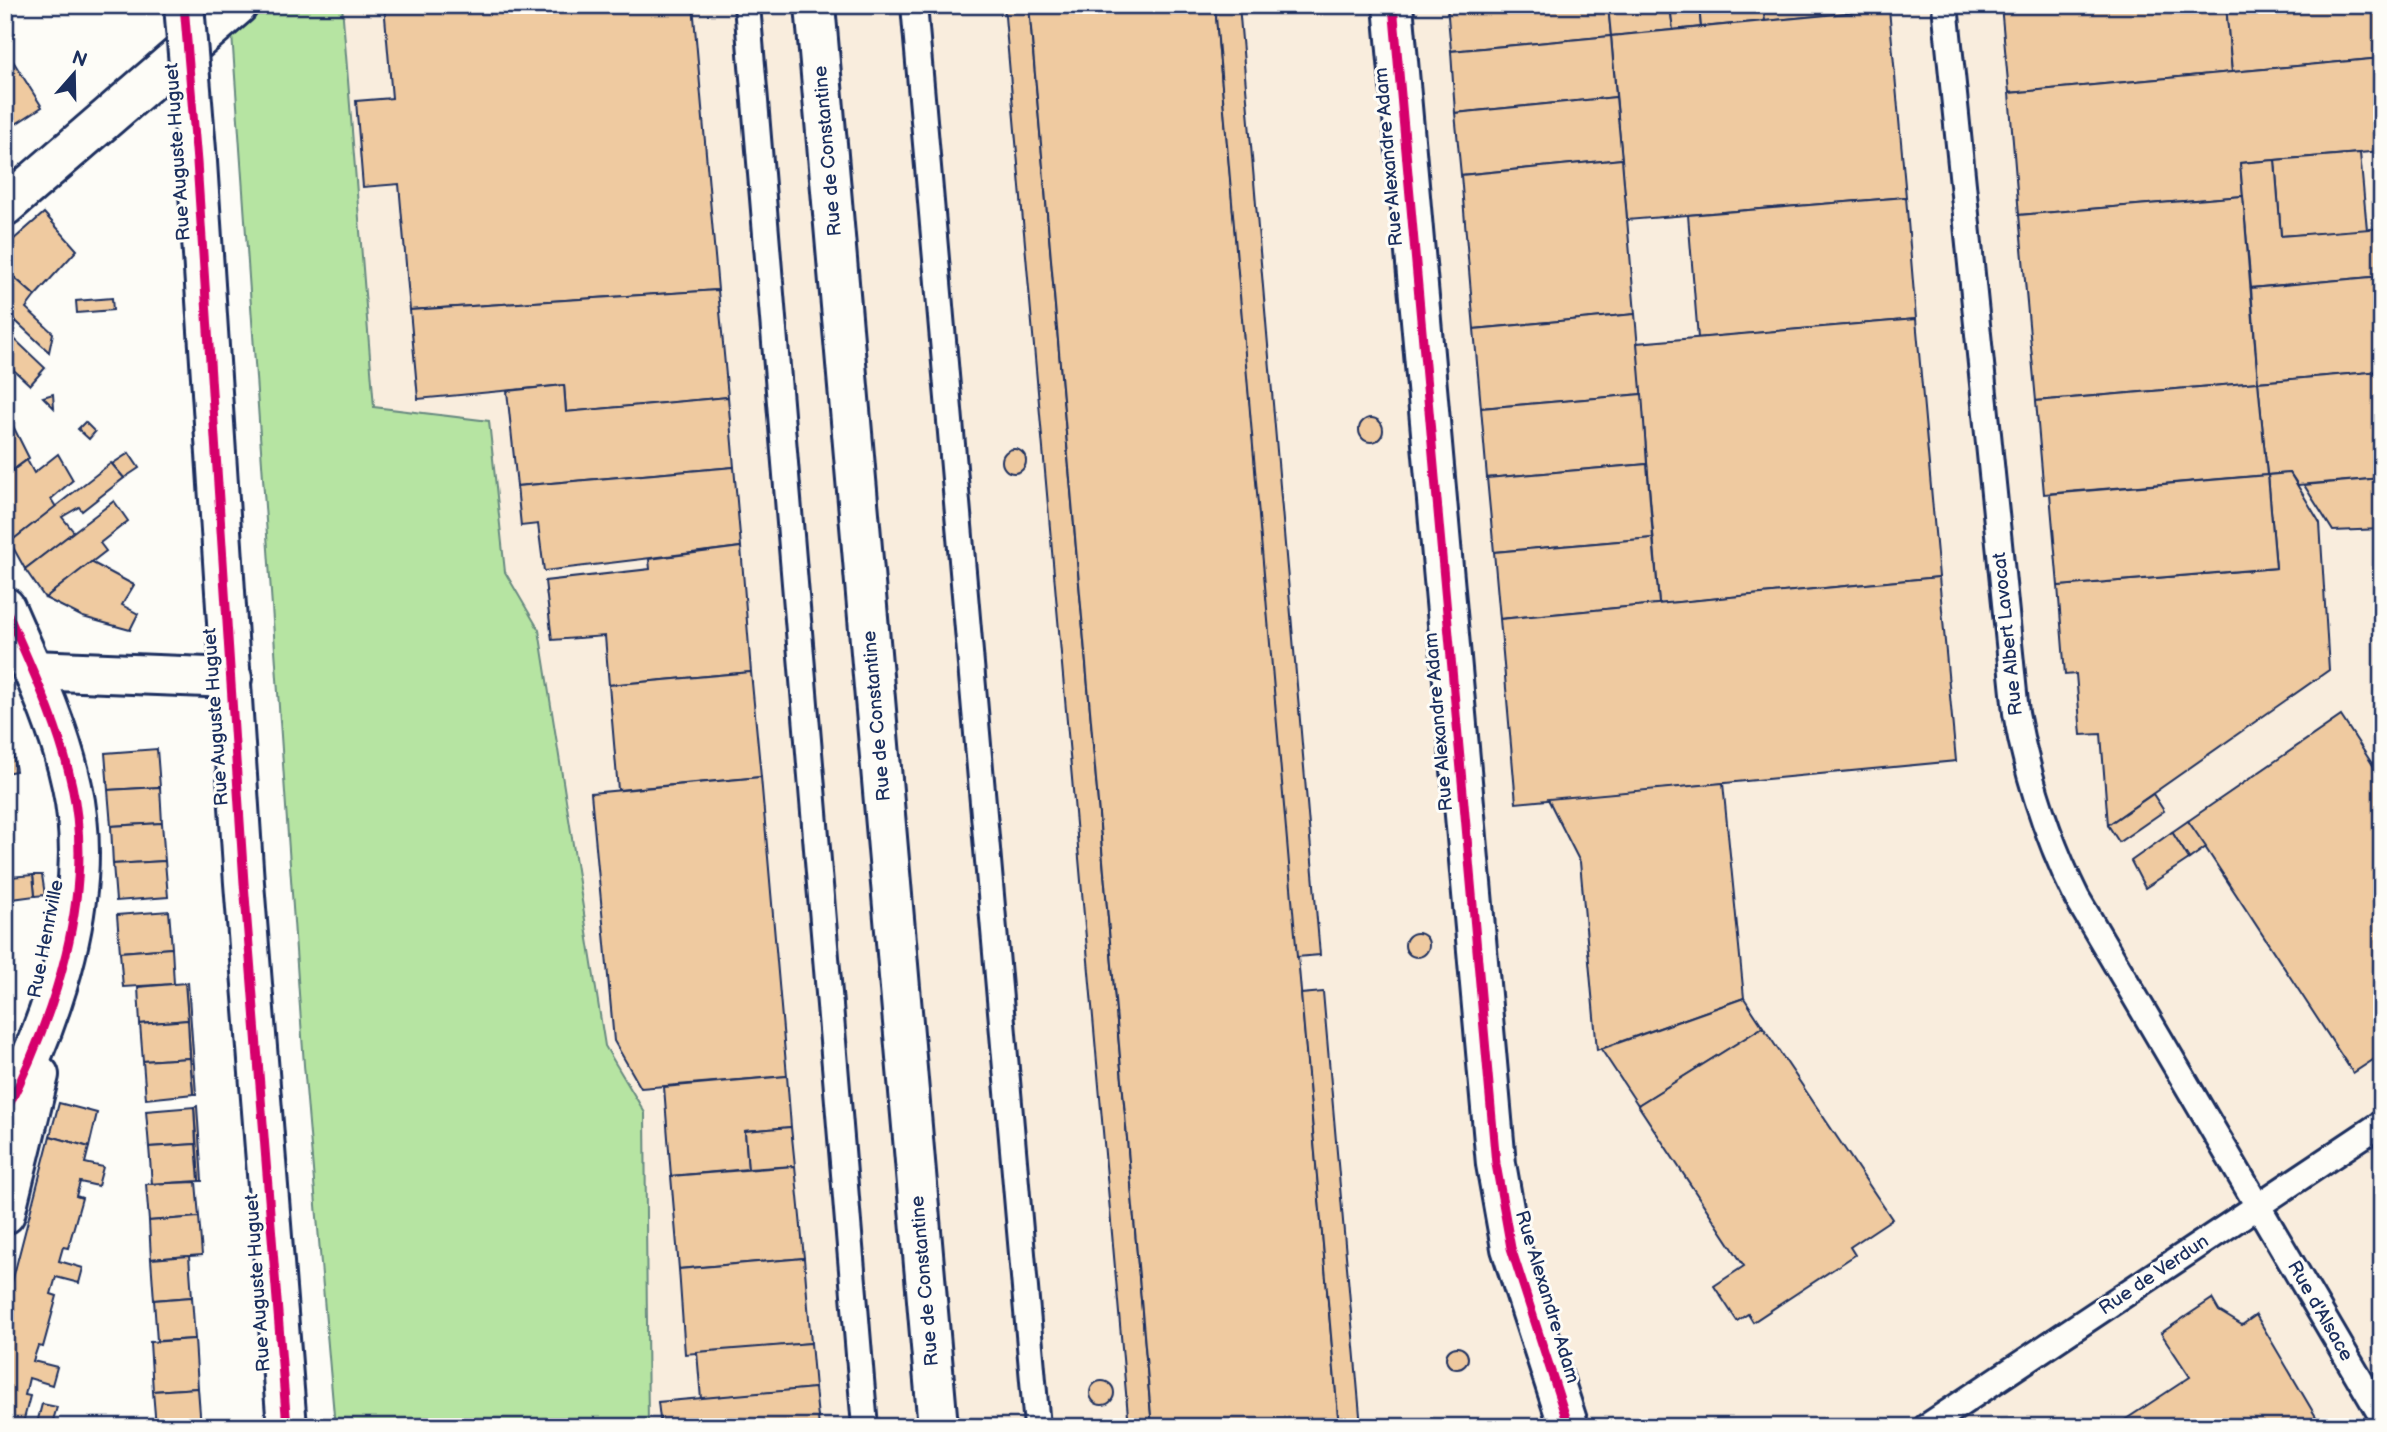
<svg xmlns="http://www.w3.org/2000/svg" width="2387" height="1432" font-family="'Balsamiq Sans',sans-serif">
	<rect width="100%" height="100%" fill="#fdfcf7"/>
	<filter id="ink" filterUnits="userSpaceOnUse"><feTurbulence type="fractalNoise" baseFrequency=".0143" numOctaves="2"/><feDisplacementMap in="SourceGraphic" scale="14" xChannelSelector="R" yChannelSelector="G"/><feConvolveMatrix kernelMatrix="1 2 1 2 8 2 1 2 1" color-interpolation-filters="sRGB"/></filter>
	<g filter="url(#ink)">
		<path fill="#f9eddd" d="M 342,5 L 2382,5 L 2382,1427 L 648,1427 L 645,1113 L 605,1046 L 539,630 L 505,572 L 489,421 L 374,408 Z"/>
		<path fill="#b6e4a2" stroke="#688a80" stroke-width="2" d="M 230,5 L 342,5 L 374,407 L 489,421 L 505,572 L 539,630 L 605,1046 L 645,1113 L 648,1427 L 335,1427 L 304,1065 Z"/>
		<g fill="#efcaa0" stroke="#1b2f5e" stroke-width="2">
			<path d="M 384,5 L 693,5 L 718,290 L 410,310 L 399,184 L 363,187 L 356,101 L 392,98 Z"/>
			<path d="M 1004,5 L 1029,5 L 1152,1427 L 1129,1427 Z"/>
			<path d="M 1029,5 L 1215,5 L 1339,1427 L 1152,1427 Z"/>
			<path d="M 1215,5 L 1239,5 L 1320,955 L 1297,957 Z"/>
			<path d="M 1447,5 L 1608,5 L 1611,36 L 1451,51 Z"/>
			<path d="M 1608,5 L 1670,5 L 1673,30 L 1611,36 Z"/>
			<path d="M 1670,5 L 1699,5 L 1701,27 L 1673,30 Z"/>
			<path d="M 1699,5 L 1763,5 L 1765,21 L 1701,27 Z"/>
			<path d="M 1763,5 L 1889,5 L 1889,9 L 1765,21 Z"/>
			<path d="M 2001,5 L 2226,5 L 2232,72 L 2009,93 Z"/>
			<path d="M 2226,5 L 2382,5 L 2382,58 L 2232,72 Z"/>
			<path d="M 1889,9 L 1906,197 L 1627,220 L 1611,36 Z"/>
			<path d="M 1611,36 L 1616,97 L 1455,113 L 1451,51 Z"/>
			<path d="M 2382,58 L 2382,151 L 2240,163 L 2243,196 L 2019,215 L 2009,93 Z"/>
			<path d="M 13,61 L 42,107 L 5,131 L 5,66 Z"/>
			<path d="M 1616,97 L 1622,159 L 1461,175 L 1455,113 Z"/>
			<path d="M 2360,153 L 2367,230 L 2281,236 L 2275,160 Z"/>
			<path d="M 1622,159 L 1635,314 L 1474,329 L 1461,175 Z"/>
			<path d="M 2275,160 L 2281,236 L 2382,228 L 2382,276 L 2251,288 L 2240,163 Z"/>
			<path d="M 2243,196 L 2258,382 L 2036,401 L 2019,215 Z"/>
			<path d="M 1906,197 L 1916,319 L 1698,338 L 1688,215 Z"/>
			<path d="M 44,213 L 77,250 L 35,296 L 5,269 L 5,247 Z"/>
			<path d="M 5,269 L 35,296 L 26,308 L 53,333 L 49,352 L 5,311 Z"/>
			<path d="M 2382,276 L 2382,371 L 2258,382 L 2251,288 Z"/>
			<path d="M 718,290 L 728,397 L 566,412 L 564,385 L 418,399 L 410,310 Z"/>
			<path d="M 112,298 L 113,310 L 77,313 L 76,301 Z"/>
			<path d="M 5,311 L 16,321 L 7,332 L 45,368 L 30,385 L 5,362 Z"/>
			<path d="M 1635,314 L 1642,394 L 1481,408 L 1474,329 Z"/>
			<path d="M 1916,319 L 1939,577 L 1659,604 L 1637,343 Z"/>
			<path d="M 2382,371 L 2382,478 L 2298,485 L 2290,473 L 2267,475 L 2258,382 Z"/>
			<path d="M 2258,382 L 2267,475 L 2044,494 L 2036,401 Z"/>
			<path d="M 564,385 L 566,412 L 728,397 L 734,467 L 517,486 L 507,391 Z"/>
			<path d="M 53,394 L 54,408 L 43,397 Z"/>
			<path d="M 1642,394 L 1647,464 L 1487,478 L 1481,408 Z"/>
			<circle cx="1371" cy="430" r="12"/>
			<path d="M 10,420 L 29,458 L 5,476 L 5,423 Z"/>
			<path d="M 85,422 L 95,432 L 89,439 L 78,429 Z"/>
			<circle cx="1014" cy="461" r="12"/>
			<path d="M 129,453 L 139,468 L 124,478 L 112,464 Z"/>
			<path d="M 58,454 L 73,480 L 51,499 L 56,507 L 10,542 L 5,532 L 5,476 L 27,460 L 34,473 Z"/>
			<path d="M 111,463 L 124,478 L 82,511 L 79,507 L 62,517 L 74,532 L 25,569 L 10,542 Z"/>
			<path d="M 1647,464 L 1653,538 L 1494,552 L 1487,478 Z"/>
			<path d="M 734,467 L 741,547 L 544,571 L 538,524 L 521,526 L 517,486 Z"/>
			<path d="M 2290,473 L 2320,523 L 2329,670 L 2108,825 L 2101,734 L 2081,735 L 2076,674 L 2065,675 L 2058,586 L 2276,568 L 2268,475 Z"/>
			<path d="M 2268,475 L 2276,568 L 2058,586 L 2050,494 Z"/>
			<path d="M 2382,478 L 2382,529 L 2333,531 L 2304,485 Z"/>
			<path d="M 114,501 L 128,521 L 100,543 L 106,551 L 45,598 L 25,569 Z"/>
			<path d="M 1653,538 L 1659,604 L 1500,619 L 1494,552 Z"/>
			<path d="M 741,547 L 751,672 L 609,685 L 605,636 L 552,640 L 545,581 L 650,569 L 649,559 Z"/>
			<path d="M 91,562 L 134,585 L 122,605 L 138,614 L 130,630 L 83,617 L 45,598 Z"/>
			<path d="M 1939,577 L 1956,761 L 1516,803 L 1500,619 Z"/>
			<path d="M 751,672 L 761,777 L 618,790 L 609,685 Z"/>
			<path d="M 2341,716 L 2382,779 L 2382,1054 L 2353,1073 L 2188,821 Z"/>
			<path d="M 10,737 L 16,771 L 5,773 L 5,738 Z"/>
			<path d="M 157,749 L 160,787 L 108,790 L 105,753 Z"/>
			<path d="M 2382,758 L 2382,779 L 2372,763 Z"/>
			<path d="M 761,777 L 787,1076 L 641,1088 L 614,1041 L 591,793 Z"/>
			<path d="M 1723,783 L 1744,998 L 1597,1050 L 1580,862 L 1548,799 Z"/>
			<path d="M 160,787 L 162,823 L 111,826 L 108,790 Z"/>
			<path d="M 2153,794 L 2164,811 L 2119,842 L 2108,825 Z"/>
			<path d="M 2188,821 L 2206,847 L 2189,859 L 2172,832 Z"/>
			<path d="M 162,823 L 165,861 L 113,864 L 111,826 Z"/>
			<path d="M 2172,832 L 2189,859 L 2145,888 L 2131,861 Z"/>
			<path d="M 165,861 L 168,897 L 116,901 L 113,864 Z"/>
			<path d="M 33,875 L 42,875 L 45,895 L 35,896 Z"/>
			<path d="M 33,875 L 35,896 L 12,899 L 10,877 Z"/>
			<path d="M 5,911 L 13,915 L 5,944 Z"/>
			<path d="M 169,911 L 172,948 L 120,952 L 117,915 Z"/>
			<circle cx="1417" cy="945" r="12"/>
			<path d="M 172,948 L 174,984 L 123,987 L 120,952 Z"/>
			<path d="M 188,982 L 196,1094 L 193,1094 L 185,983 Z"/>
			<path d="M 185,983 L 188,1020 L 140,1024 L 138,987 Z"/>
			<path d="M 1323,992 L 1361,1427 L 1339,1427 L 1301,994 Z"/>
			<path d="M 1744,998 L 1763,1027 L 1638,1105 L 1601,1049 Z"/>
			<path d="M 188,1020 L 190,1058 L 143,1061 L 140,1024 Z"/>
			<path d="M 1763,1027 L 1892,1219 L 1850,1247 L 1855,1255 L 1753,1322 L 1748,1314 L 1737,1321 L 1714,1286 L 1744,1266 L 1638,1105 Z"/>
			<path d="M 190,1058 L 193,1094 L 146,1099 L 143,1061 Z"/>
			<path d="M 787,1076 L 791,1127 L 745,1131 L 748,1169 L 671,1176 L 664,1087 Z"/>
			<path d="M 59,1103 L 97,1113 L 89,1147 L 50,1136 Z"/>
			<path d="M 197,1106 L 202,1181 L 199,1181 L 194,1107 Z"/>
			<path d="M 194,1107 L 196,1144 L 149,1147 L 146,1111 Z"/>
			<path d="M 791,1127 L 795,1166 L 748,1169 L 745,1131 Z"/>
			<path d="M 50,1136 L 89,1147 L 85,1163 L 103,1167 L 98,1186 L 80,1182 L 76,1196 L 82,1198 L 68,1248 L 63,1247 L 59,1261 L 83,1268 L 79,1283 L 56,1277 L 51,1294 L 57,1296 L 43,1347 L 38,1346 L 33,1361 L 57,1367 L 52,1385 L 29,1378 L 25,1395 L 30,1396 L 22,1427 L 5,1427 L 5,1309 Z"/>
			<path d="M 196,1144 L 199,1181 L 152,1184 L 149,1147 Z"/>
			<path d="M 795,1166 L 804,1258 L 679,1269 L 671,1176 Z"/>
			<path d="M 196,1182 L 199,1217 L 149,1221 L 146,1184 Z"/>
			<path d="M 199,1217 L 202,1255 L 151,1259 L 149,1221 Z"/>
			<path d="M 189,1256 L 192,1297 L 154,1300 L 151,1259 Z"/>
			<path d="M 804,1258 L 811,1343 L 685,1354 L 679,1269 Z"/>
			<path d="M 192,1297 L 195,1339 L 157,1341 L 154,1300 Z"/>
			<path d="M 2212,1299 L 2219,1311 L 2242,1325 L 2256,1315 L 2322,1427 L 2114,1427 L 2190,1377 L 2161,1333 Z"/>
			<path d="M 195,1339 L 198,1388 L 153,1391 L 150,1342 Z"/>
			<path d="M 811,1343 L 815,1388 L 701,1399 L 697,1352 Z"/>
			<circle cx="1457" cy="1358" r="11"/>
			<circle cx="1102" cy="1393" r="12"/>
			<path d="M 198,1388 L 201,1427 L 156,1427 L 153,1391 Z"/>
			<path d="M 815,1388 L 819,1427 L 661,1427 L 658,1402 Z"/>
			<path d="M 42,1404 L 57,1407 L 51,1427 L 36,1427 Z"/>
		</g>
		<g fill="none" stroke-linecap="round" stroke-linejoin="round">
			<g stroke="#1b2f5e" stroke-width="30">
				<g id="lane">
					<path d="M 747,5 L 865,1427"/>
					<path d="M 914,5 L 1037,1427"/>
					<path d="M 1945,5 L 2016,713 C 2028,779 2047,838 2077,898 L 2382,1417"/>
					<path d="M 1926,1427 L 2382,1123"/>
				</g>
			</g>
			<g stroke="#1b2f5e" stroke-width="44">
				<g id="street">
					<path d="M 1393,5 L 1496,1164 L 1511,1248 L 1569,1427"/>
					<path d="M 5,206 L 238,5"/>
					<path d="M 5,607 C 30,665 59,724 72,786 C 96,895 54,1017 5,1113"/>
					<path d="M 32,670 L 232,678"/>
					<path d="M 5,1214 L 39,1075"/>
				</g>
			</g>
			<g stroke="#1b2f5e" stroke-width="44">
				<path id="secondary" d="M 197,162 L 244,883 L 287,1427"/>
			</g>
			<g stroke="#1b2f5e" stroke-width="44">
				<path id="primary" d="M 815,5 L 938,1427"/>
			</g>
			<use href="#lane" stroke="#fdfcf7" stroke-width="24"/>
			<use href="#street" stroke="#fdfcf7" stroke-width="38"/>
			<use href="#secondary" stroke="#fdfcf7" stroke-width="38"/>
			<use href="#primary" stroke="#fdfcf7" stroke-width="38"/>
			<g stroke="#1b2f5e" stroke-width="44" stroke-linecap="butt">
				<path id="secondary-bridge" d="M 184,5 L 197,162"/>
			</g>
			<use href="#secondary-bridge" stroke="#fdfcf7" stroke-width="38"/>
			<g stroke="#fdfcf7" stroke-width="13">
				<g id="cycleway">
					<path d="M 184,5 L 197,162 L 244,883 L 287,1427"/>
					<path d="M 1393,5 L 1496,1164 L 1511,1248 L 1569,1427"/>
					<path d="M 5,607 C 30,665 59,724 72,786 C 96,895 54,1017 5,1113"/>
				</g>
			</g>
			<use href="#cycleway" stroke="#d6006c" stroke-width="9"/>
		</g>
	</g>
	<g text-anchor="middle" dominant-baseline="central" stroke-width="6" stroke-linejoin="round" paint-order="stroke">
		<g font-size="19" fill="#1b2f5e" stroke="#fdfcf7">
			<text transform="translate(828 151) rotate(-95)">Rue de Constantine</text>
			<text transform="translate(178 152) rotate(-94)">Rue Auguste Huguet</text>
			<text transform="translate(1389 157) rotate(-95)">Rue Alexandre Adam</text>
			<text transform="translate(2008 634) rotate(-96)">Rue Albert Lavocat</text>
			<text transform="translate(877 716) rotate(-95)">Rue de Constantine</text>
			<text transform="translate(216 717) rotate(-94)">Rue Auguste Huguet</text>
			<text transform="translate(1439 722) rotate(-95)">Rue Alexandre Adam</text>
			<text transform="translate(46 939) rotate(-79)">Rue Henriville</text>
			<text transform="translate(2154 1275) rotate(-34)">Rue de Verdun</text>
			<text transform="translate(925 1281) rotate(-95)">Rue de Constantine</text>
			<text transform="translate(258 1283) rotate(-94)">Rue Auguste Huguet</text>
			<text transform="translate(1547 1297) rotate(73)">Rue Alexandre Adam</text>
			<text transform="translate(2320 1311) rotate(60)">Rue d'Alsace</text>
		</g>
	</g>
	<rect width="2387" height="1432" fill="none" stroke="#fdfcf7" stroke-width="28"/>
	<rect x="14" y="14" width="2359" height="1404" fill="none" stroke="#1b2f5e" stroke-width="2.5" filter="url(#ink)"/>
	<g transform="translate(74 74) rotate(20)" stroke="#fdfcf7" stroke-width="5" paint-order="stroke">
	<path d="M0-5L12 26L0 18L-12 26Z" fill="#1b2f5e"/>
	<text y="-10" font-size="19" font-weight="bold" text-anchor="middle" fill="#1b2f5e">N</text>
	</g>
</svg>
